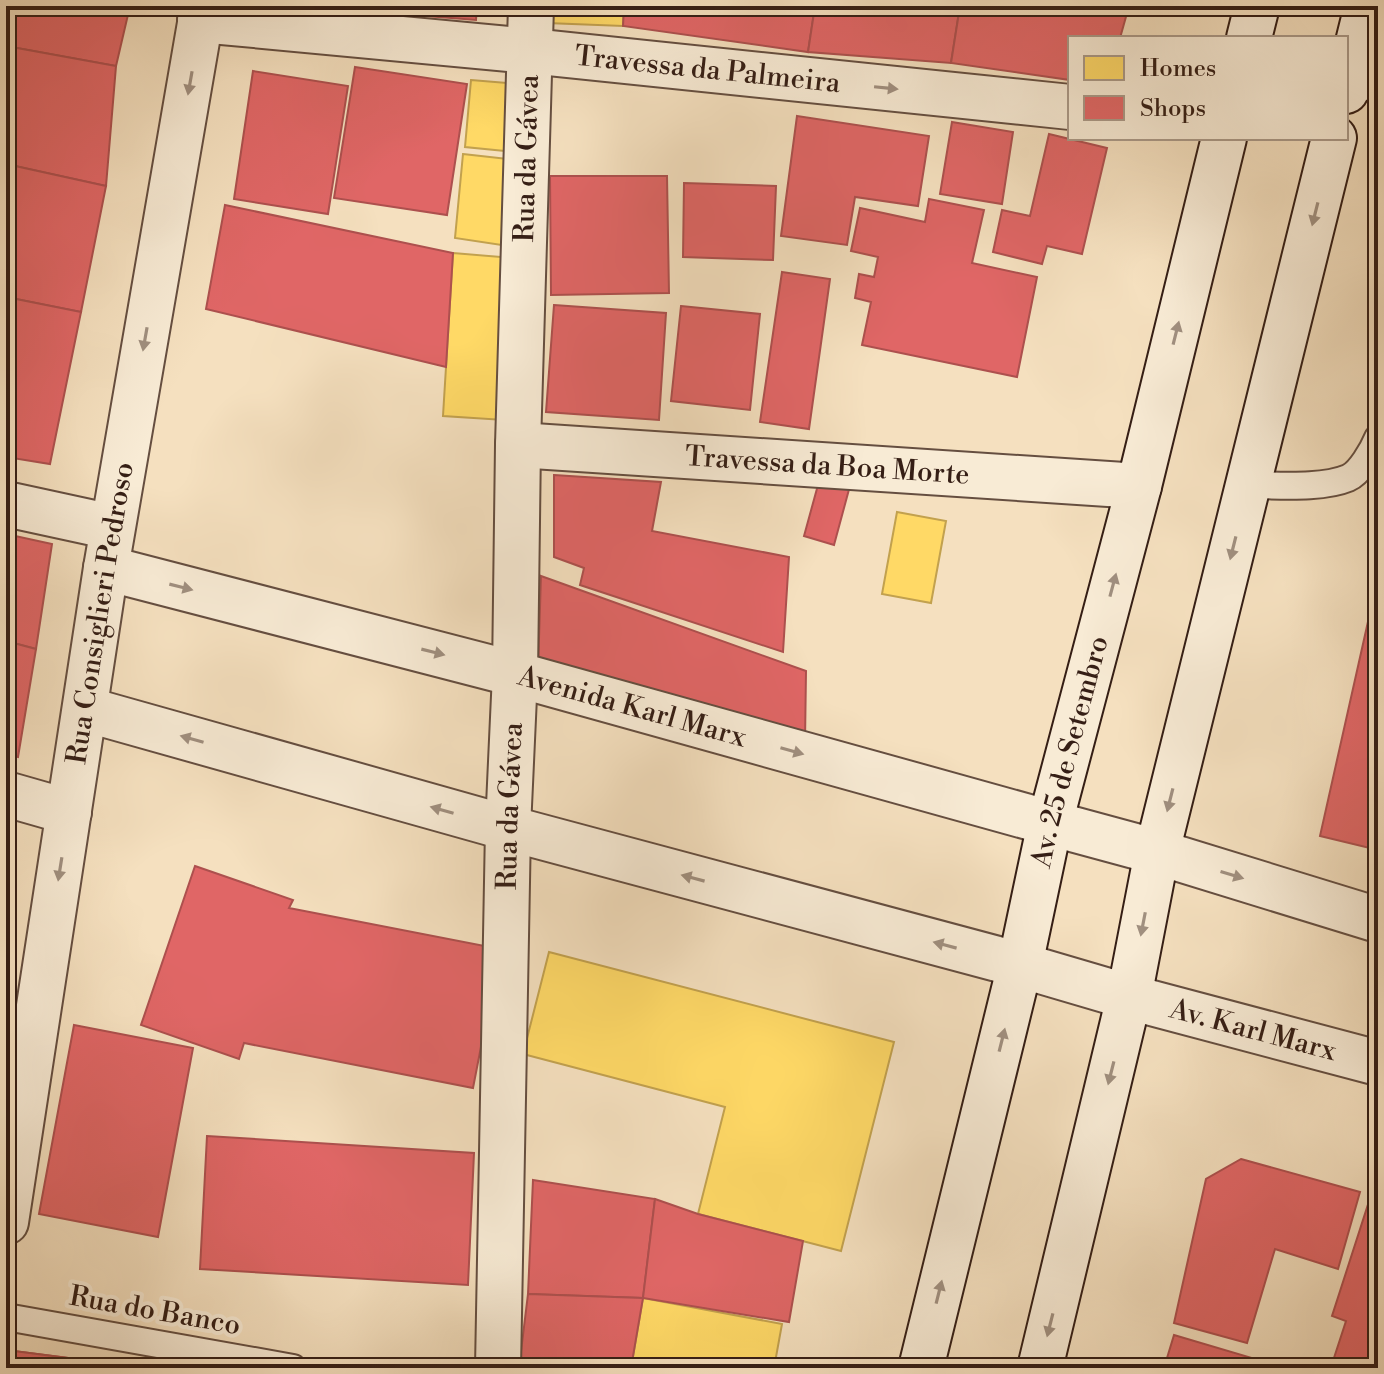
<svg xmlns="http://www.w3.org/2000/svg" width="1384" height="1374" font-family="'Libre Bodoni',serif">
	<rect width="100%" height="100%" fill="#f5e0bf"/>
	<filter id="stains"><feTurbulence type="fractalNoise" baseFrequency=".0025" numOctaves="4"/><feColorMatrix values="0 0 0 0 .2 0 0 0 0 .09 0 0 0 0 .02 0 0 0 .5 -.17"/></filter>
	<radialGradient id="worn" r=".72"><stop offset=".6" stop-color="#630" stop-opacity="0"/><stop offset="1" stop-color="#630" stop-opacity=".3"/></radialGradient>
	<g fill="#ffd966" stroke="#c2a14e" stroke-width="2">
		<path d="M 548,6 L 624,6 L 623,26 L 547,23 Z"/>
		<path d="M 471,80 L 518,84 L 516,152 L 465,147 Z"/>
		<path d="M 463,154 L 516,160 L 515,247 L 455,238 Z"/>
		<path d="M 453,253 L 512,258 L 504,420 L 443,416 Z"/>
		<path d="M 897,512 L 946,521 L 931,603 L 882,594 Z"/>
		<path d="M 549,952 L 894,1042 L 841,1251 L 698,1214 L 725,1107 L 523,1054 Z"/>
		<path d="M 643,1298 L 782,1324 L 774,1368 L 631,1368 Z"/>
	</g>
	<g fill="#e06666" stroke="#ad504e" stroke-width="2">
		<path d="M 6,6 L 130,6 L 116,66 L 6,46 Z"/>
		<path d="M 313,6 L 351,6 L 349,14 Z"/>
		<path d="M 401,6 L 477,6 L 476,20 L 401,14 Z"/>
		<path d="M 624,6 L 815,6 L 808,52 L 623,26 Z"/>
		<path d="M 815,6 L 960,6 L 951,63 L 808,52 Z"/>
		<path d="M 960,6 L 1129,6 L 1120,38 L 1070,38 L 1070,80 L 951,63 Z"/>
		<path d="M 6,46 L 116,66 L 106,186 L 6,164 Z"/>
		<path d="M 355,67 L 467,84 L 447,215 L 334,198 Z"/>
		<path d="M 253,71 L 348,86 L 328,214 L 234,199 Z"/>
		<path d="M 797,116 L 929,136 L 918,206 L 855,197 L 847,245 L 781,236 Z"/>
		<path d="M 952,122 L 1013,132 L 1002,204 L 940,194 Z"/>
		<path d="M 1049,134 L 1107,148 L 1082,254 L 1047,246 L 1042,264 L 993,252 L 1002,210 L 1030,216 Z"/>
		<path d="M 6,164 L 106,186 L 81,312 L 6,297 Z"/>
		<path d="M 550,176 L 667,176 L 669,293 L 551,295 Z"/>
		<path d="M 684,183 L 776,186 L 773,260 L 683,257 Z"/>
		<path d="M 929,199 L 984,210 L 972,263 L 1037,277 L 1017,377 L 862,345 L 871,302 L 855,298 L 859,274 L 874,277 L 878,257 L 851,251 L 860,208 L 925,222 Z"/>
		<path d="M 225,205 L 453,253 L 446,367 L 206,309 Z"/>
		<path d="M 782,272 L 830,279 L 809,429 L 760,422 Z"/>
		<path d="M 6,297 L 81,312 L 50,464 L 6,457 Z"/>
		<path d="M 554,305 L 666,313 L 659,420 L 546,412 Z"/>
		<path d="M 681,306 L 760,314 L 750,410 L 671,401 Z"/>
		<path d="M 821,474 L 851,482 L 834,545 L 804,536 Z"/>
		<path d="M 554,475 L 661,482 L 652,531 L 789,557 L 783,652 L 580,585 L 584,568 L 554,557 Z"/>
		<path d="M 6,534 L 52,544 L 36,649 L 6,641 Z"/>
		<path d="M 541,576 L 806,671 L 805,742 L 538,670 Z"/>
		<path d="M 1378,577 L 1378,850 L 1320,836 Z"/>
		<path d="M 6,641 L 36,649 L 18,757 L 6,754 Z"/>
		<path d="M 195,866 L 293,900 L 289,908 L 500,949 L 473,1088 L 244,1043 L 239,1059 L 141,1025 Z"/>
		<path d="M 74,1025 L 193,1048 L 158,1237 L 39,1214 Z"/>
		<path d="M 207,1136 L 474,1153 L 468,1285 L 200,1269 Z"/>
		<path d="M 1241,1159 L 1360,1192 L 1338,1269 L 1275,1249 L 1247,1343 L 1174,1323 L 1206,1179 Z"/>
		<path d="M 533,1180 L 655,1199 L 643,1298 L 528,1294 Z"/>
		<path d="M 1373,1189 L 1378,1190 L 1378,1368 L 1345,1368 L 1332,1364 L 1346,1321 L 1332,1316 Z"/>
		<path d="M 655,1199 L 698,1214 L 803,1241 L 789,1322 L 643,1298 Z"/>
		<path d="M 528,1294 L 643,1298 L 631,1368 L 519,1368 Z"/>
		<path d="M 1174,1335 L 1282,1367 L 1282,1368 L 1164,1368 Z"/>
		<path d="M 6,1350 L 146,1368 L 6,1368 Z"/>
		<path d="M 6,1350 L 146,1368 L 6,1368 Z"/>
	</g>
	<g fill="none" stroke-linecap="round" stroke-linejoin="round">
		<g stroke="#654e40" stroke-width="30">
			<g id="service">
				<path d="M 1348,82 L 1378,89"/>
				<path d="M 1248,485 C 1277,485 1322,489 1348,478 C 1360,473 1373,450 1378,438"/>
				<path d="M 6,1317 L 293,1368"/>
			</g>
		</g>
		<g stroke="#654e40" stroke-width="48">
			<g id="minor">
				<path id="s1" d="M 200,20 L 530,51 L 1070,107"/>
				<path id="s2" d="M 518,445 L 1139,486"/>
				<path d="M 6,504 L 112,527"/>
				<path id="s3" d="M 106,568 L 515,674 L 1050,823"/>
				<path d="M 85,709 L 508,828 L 1020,965"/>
				<path d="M 6,794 L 69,812"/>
				<path id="s4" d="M 6,1222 L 106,568 L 203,6"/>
				<path id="s5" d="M 498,1368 L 508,828 L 515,674 L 518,445 L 531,6"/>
			</g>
		</g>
		<g stroke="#654e40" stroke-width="48">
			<g id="tertiary">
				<path d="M 1050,823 L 1157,852 L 1378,920"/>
				<path id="s6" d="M 1020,965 L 1129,997 L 1378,1063"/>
			</g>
		</g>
		<g stroke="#351e15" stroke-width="48">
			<g id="secondary">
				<path d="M 1249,38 L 1257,6"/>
				<path d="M 1346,91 L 1367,6"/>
				<path id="s7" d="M 921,1368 L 1020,965 L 1050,823 L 1139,486 L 1224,138"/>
				<path d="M 1040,1368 L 1129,997 L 1157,852 L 1334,138"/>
			</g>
		</g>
		<use href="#service" stroke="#f8ebd5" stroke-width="26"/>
		<use href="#minor" stroke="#f8ebd5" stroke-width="44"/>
		<use href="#tertiary" stroke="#f8ebd5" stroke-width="44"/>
		<use href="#secondary" stroke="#f8ebd5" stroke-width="44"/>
	</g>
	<defs><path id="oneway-solid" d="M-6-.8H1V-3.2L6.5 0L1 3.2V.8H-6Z" transform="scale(2)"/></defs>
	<g fill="#a08f7f">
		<use href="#oneway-solid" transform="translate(190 83) rotate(100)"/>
		<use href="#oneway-solid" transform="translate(886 88) rotate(6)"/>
		<use href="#oneway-solid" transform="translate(1315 214) rotate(104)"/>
		<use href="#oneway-solid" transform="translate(1176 333) rotate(-76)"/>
		<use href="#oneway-solid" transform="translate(145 339) rotate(100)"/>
		<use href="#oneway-solid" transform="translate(1233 548) rotate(104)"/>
		<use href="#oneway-solid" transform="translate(1113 585) rotate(-75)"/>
		<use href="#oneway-solid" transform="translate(181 587) rotate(14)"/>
		<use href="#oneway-solid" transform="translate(433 652) rotate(14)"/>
		<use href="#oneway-solid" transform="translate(192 739) rotate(-164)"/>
		<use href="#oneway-solid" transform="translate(792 751) rotate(16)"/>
		<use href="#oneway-solid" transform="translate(1170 800) rotate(104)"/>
		<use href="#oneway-solid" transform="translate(442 810) rotate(-164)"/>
		<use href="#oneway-solid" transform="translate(60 869) rotate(99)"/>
		<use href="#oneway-solid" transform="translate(1232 875) rotate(17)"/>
		<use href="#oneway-solid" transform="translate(693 878) rotate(-165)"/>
		<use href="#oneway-solid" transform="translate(1143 924) rotate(101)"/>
		<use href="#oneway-solid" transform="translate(945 945) rotate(-165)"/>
		<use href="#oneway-solid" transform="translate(1002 1040) rotate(-76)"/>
		<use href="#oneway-solid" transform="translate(1111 1073) rotate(104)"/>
		<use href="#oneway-solid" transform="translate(939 1292) rotate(-76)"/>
		<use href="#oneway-solid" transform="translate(1050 1325) rotate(104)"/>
	</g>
	<g text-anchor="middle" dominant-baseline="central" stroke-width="8" stroke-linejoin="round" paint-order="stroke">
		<g font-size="28" fill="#351e15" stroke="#f8ebd5">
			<text stroke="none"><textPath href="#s1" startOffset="510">Travessa da Palmeira</textPath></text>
			<text stroke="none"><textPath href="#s5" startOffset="1210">Rua da Gávea</textPath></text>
			<text stroke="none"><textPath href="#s2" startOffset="310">Travessa da Boa Morte</textPath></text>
			<text stroke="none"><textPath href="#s4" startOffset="616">Rua Consiglieri Pedroso</textPath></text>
			<text stroke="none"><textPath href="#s3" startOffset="544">Avenida Karl Marx</textPath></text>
			<text stroke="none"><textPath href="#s7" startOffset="634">Av. 25 de Setembro</textPath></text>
			<text stroke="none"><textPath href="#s5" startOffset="562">Rua da Gávea</textPath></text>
			<text stroke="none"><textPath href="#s6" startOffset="242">Av. Karl Marx</textPath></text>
			<text transform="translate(155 1311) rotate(10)">Rua do Banco</text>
		</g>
	</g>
	<rect width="1384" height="1374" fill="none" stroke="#f5e0bf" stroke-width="32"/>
	<rect x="8" y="8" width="1368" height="1358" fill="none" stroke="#351e15" stroke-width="4"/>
	<rect x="16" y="16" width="1352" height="1342" fill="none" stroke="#351e15" stroke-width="2"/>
	<rect x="1068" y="36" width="280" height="104" fill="#f8ebd5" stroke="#aa9988" stroke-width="2"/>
	<rect x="1084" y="56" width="40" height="24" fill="#ffd966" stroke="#aa9988" stroke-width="2"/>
	<text x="1140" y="76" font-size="24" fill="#351e15">Homes</text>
	<rect x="1084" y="96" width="40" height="24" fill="#e06666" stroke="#aa9988" stroke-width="2"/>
	<text x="1140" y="116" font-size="24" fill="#351e15">Shops</text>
	<rect width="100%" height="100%" filter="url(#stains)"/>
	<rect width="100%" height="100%" fill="url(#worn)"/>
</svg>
